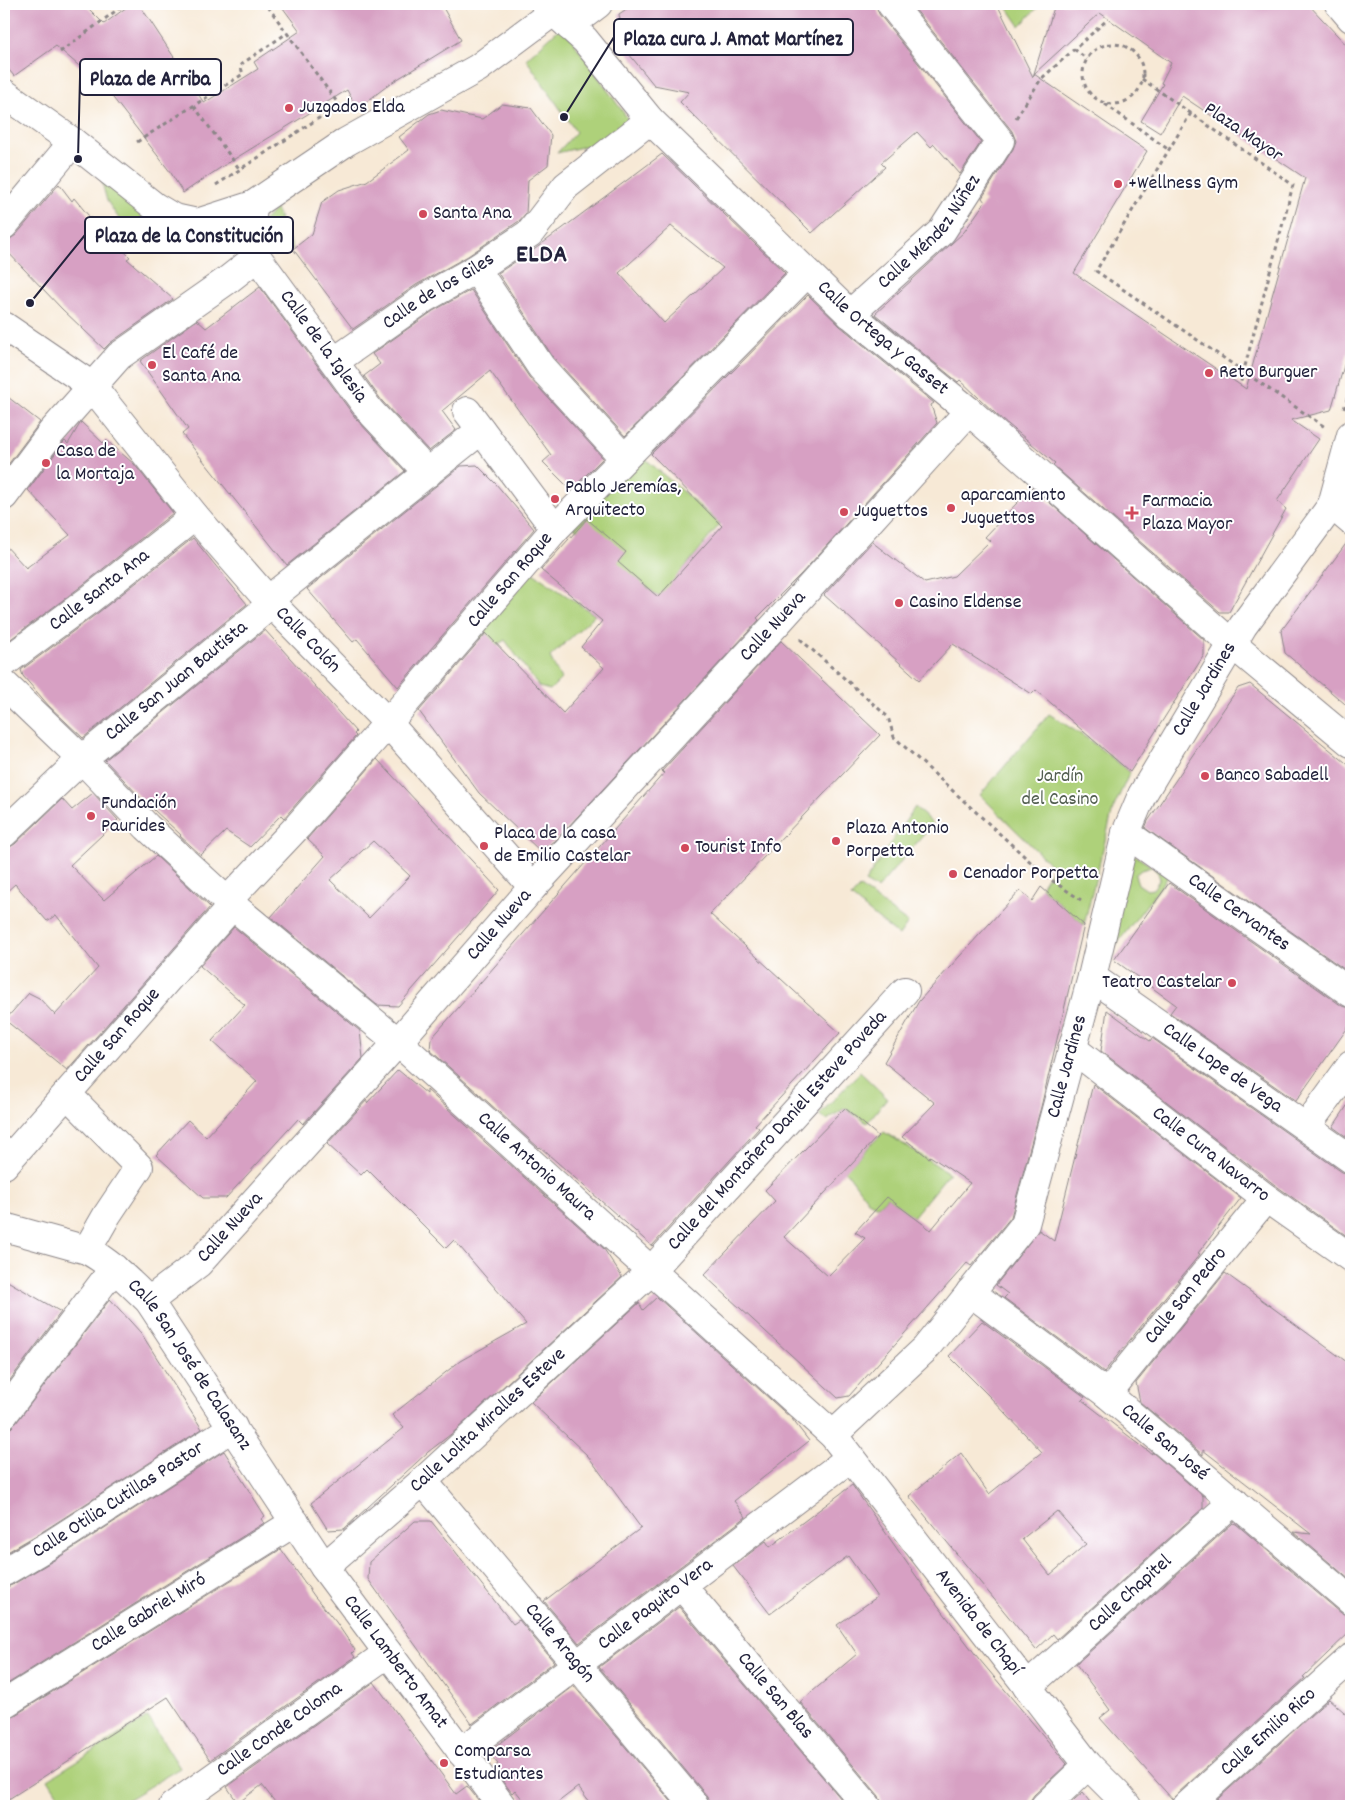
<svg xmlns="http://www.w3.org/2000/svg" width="1355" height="1810" font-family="Dekko,sans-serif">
	<rect width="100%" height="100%" fill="#fff"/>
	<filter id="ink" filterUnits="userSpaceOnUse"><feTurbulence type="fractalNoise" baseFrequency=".02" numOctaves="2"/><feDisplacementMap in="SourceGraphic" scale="10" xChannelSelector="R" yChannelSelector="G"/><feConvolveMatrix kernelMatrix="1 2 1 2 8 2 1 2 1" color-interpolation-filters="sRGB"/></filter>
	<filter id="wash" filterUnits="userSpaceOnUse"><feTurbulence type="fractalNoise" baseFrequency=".0096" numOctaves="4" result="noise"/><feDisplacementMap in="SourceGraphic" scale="20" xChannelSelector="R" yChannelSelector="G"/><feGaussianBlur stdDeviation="1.12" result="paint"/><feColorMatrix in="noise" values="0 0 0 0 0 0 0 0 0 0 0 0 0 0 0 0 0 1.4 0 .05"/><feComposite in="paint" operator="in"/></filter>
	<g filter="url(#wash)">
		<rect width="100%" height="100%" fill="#f7e9d6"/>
		<g fill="#aed17a" stroke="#687a5a" fill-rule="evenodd">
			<path d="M 1005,4 L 1041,4 L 1020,26 Z"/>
			<path d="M 562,26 L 628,119 L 607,141 L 557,153 L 576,132 L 526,59 Z"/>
			<path d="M 100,175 L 156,217 L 130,235 L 107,201 Z"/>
			<path d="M 276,209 L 293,249 L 274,256 L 262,222 Z"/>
			<path d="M 633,448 L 720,524 L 660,598 L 564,519 Z"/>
			<path d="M 530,571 L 595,615 L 550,657 L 561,679 L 550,690 L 539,687 L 505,640 L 487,651 L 474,630 Z"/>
			<path d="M 1049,714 L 1088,739 L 1130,772 L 1113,809 L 1084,925 L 1041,887 L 1053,867 L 980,795 Z"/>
			<path d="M 915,807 L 933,824 L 877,889 L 865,882 Z"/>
			<path d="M 1131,853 L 1168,877 L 1106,958 ZM 1152,867 L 1158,873 L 1160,879 L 1153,889 L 1147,890 L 1138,884 L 1135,875 L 1141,870 Z"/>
			<path d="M 860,887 L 908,923 L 899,936 L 851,897 Z"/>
			<path d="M 860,1072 L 887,1098 L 867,1123 L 845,1108 L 827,1120 L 819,1115 Z"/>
			<path d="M 884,1132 L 949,1173 L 913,1217 L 887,1197 L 878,1206 L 868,1201 L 845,1170 Z"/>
			<path d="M 148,1717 L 180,1768 L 117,1806 L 65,1806 L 48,1779 Z"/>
		</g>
		<g id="blocks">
			<g fill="#d7a0c3" fill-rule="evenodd">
				<path d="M 4,4 L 84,4 L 104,24 L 131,4 L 139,4 L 204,103 L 258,69 L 254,62 L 300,31 L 280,4 L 441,4 L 461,40 L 391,83 L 357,109 L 347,90 L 223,166 L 183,193 L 171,173 L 107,90 L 56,46 L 14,76 L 4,64 Z"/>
				<path d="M 634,4 L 876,4 L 879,14 L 981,142 L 960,174 L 934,144 L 931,147 L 917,132 L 881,163 L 885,167 L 812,233 L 680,102 L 689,92 L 654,85 L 625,49 L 619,14 Z"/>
				<path d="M 911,4 L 997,4 L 1033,77 L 1055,4 L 1308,4 L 1351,50 L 1351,342 L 1331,410 L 1291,420 L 1319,439 L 1277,501 L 1286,509 L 1229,612 L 1220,612 L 1053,465 L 1055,463 L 997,415 L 960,380 L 958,382 L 875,314 L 964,232 L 985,202 L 982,198 L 1013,149 L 1016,141 L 1012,131 ZM 1100,13 L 1171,63 L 1161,83 L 1163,84 L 1141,121 L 1160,133 L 1182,96 L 1305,178 L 1246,389 L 1074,273 L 1147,151 L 1034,74 Z"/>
				<path d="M 502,104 L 531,108 L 551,135 L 548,165 L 528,180 L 526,213 L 519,221 L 468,256 L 416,285 L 353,329 L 293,249 L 312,234 L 322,202 L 339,190 L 367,181 L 409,150 L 399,137 L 429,114 L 441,110 L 482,119 Z"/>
				<path d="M 662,154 L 785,273 L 625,436 L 553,357 L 498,273 L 524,256 L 523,258 ZM 671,226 L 723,268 L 664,323 L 619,273 Z"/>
				<path d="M 59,184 L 72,201 L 74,198 L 93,221 L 130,257 L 127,259 L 173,299 L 110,343 L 104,349 L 62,309 L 4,248 L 4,240 L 10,239 L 16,235 Z"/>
				<path d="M 260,287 L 357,420 L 405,471 L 287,565 L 182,434 L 188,429 L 140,361 L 197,320 L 206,328 Z"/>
				<path d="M 471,290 L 529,377 L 603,458 L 571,490 L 543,462 L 551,455 L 490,371 L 442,411 L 456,430 L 429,451 L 382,401 L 364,376 L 380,364 L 372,354 L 433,311 Z"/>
				<path d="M 808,295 L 840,326 L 934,403 L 931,405 L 937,423 L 801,574 L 757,618 L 759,620 L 555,841 L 540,851 L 479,793 L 419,711 L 486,633 L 563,713 L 604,668 L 581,647 L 602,621 L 541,570 L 587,519 L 626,552 L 618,562 L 658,597 L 722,526 L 651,454 Z"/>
				<path d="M 4,394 L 40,422 L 7,466 L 4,463 Z"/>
				<path d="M 81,422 L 103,443 L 106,440 L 134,464 L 173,513 L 79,588 L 4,644 L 4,544 L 26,568 L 70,535 L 28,490 L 63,443 L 65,441 L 68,444 Z"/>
				<path d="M 477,465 L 496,484 L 534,529 L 398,687 L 357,639 L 353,642 L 307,589 L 461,466 Z"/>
				<path d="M 1032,487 L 1204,640 L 1204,655 L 1130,772 L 1036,690 L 1032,694 L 953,644 L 919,680 L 824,595 L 872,542 L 925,583 L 954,576 L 990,541 L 985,537 Z"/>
				<path d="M 1351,537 L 1351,709 L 1285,653 L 1281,631 Z"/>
				<path d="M 193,538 L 247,604 L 83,738 L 49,706 L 23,676 L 21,670 L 99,612 Z"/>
				<path d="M 265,630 L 356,732 L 354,734 L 356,736 L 284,818 L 281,815 L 250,847 L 226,831 L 201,855 L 180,836 L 181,835 L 141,798 L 105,760 Z"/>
				<path d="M 781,641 L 880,735 L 710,914 L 840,1033 L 755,1125 L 759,1128 L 652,1246 L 540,1147 L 539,1148 L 430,1050 L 431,1039 L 664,773 L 662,771 Z"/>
				<path d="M 1250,684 L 1351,767 L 1351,974 L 1145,828 L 1148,821 L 1238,688 Z"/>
				<path d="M 377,759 L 499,890 L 398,1006 L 377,1005 L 271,917 L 325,856 L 307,839 ZM 373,841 L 410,876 L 369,918 L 330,880 Z"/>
				<path d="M 93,793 L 118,820 L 70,865 L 104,900 L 156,856 L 210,907 L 67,1070 L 5,1020 L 29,993 L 39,998 L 55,1015 L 98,968 L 56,915 L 47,921 L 15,884 L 4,894 L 4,848 L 8,848 L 15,844 L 62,799 L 72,810 Z"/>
				<path d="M 1169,883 L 1342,1006 L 1351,1008 L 1351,1023 L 1296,1101 L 1170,1013 L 1176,1005 L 1114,960 Z"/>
				<path d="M 1041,887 L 1084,925 L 1041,1107 L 1011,1217 L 971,1266 L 967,1263 L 849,1396 L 838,1398 L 704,1275 L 775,1201 L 765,1190 L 845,1108 L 878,1136 L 784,1237 L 828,1276 L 865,1238 L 855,1232 L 887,1197 L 931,1230 L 970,1183 L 930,1156 L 929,1158 L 902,1137 L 935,1103 L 884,1062 L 919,1001 L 1020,890 L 1032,901 Z"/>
				<path d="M 234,927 L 360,1031 L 363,1058 L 303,1124 L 298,1119 L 226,1198 L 203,1198 L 156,1155 L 188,1120 L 206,1137 L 257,1081 L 212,1041 L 245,1005 L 200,966 Z"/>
				<path d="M 1107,1010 L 1150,1041 L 1152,1038 L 1342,1172 L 1351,1174 L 1351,1239 L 1275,1185 L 1101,1051 Z"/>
				<path d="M 398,1070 L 427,1094 L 427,1090 L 604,1249 L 622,1277 L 455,1431 L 428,1452 L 344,1529 L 328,1530 L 311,1503 L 404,1428 L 392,1415 L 460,1361 L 526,1324 L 454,1240 L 446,1248 L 367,1169 L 361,1175 L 327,1144 L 367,1100 L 367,1103 Z"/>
				<path d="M 1093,1084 L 1241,1198 L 1198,1253 L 1200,1254 L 1104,1372 L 1004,1298 L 1008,1294 L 996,1285 L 1039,1230 L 1054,1241 Z"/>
				<path d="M 1351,1100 L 1351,1140 L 1333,1127 Z"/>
				<path d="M 1225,1273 L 1351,1365 L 1351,1581 L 1294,1532 L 1311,1534 L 1203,1450 L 1203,1455 L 1140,1402 L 1136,1383 Z"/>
				<path d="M 4,1279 L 61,1312 L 4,1388 Z"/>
				<path d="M 657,1297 L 792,1419 L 809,1441 L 734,1501 L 746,1517 L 579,1643 L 544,1601 L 641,1528 L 588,1456 L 531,1402 L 639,1303 L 643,1310 Z"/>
				<path d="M 110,1299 L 141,1333 L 202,1429 L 45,1530 L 4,1554 L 4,1429 L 11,1428 L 16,1423 Z"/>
				<path d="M 982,1321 L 1085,1397 L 1082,1400 L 1152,1454 L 1152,1452 L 1203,1496 L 1203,1508 L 1057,1639 L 1053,1634 L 1036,1650 L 909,1496 L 961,1453 L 989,1494 L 1042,1452 L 989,1396 L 949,1356 ZM 1057,1511 L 1086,1544 L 1050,1575 L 1022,1539 Z"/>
				<path d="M 224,1451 L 265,1516 L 261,1519 L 264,1523 L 4,1686 L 4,1588 L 12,1585 L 61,1556 Z"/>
				<path d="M 852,1485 L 926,1590 L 979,1659 L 1067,1764 L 1034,1795 L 1030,1801 L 1030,1806 L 882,1806 L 879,1796 L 800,1702 L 857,1654 L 837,1625 L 877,1597 L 848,1556 L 770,1614 L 733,1566 L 766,1541 L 770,1547 Z"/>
				<path d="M 415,1521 L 431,1521 L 513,1624 L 519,1620 L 554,1662 L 472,1724 L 368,1579 L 369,1562 Z"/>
				<path d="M 1233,1523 L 1236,1524 L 1341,1613 L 1351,1616 L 1351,1631 L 1303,1677 L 1305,1678 L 1177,1794 L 1173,1800 L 1100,1718 L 1110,1710 L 1076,1664 Z"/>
				<path d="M 281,1549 L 315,1597 L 336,1622 L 355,1650 L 352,1653 L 355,1657 L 210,1760 L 168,1697 L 4,1802 L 4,1720 L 12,1717 Z"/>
				<path d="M 679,1607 L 847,1806 L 710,1806 L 707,1796 L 599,1667 Z"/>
				<path d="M 374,1682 L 456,1794 L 467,1786 L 483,1806 L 278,1806 L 262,1785 L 238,1803 L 227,1787 Z"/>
				<path d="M 574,1686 L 675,1806 L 592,1806 L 578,1787 L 553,1806 L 528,1806 L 515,1790 L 512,1793 L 493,1768 L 498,1764 L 488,1752 Z"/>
				<path d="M 1329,1699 L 1351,1718 L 1351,1806 L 1210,1806 Z"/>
				<path d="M 1083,1792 L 1094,1806 L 1067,1806 Z"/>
			</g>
		</g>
	</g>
	<g filter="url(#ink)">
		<use href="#blocks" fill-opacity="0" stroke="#8c8688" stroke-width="1"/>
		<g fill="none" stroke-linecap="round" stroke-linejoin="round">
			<g stroke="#8c8688" stroke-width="30">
				<g id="minor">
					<path id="s1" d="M 545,4 L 585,40 L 650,120 L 850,314 L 969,411 L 1232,644 L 1351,743"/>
					<path d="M 1339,4 L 1351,18"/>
					<path d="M 569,26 L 598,4"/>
					<path d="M 4,93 L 73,142 L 154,206 L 174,218 L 197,223 L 253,205 L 346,142 L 478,68 L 553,12"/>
					<path id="s2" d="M 253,205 L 251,229 L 257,257 L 370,411 L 428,473"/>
					<path d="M 4,225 L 73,142"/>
					<path d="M 476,269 L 541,367 L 624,458"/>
					<path id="s3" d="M 850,314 L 942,231 L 1000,141 L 891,4"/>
					<path id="s4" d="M 4,326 L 92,386 L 195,516 L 268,600 L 388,723 L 533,887"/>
					<path id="s5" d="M 335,361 L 425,298 L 476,269 L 530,233 L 566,186 L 650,120"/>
					<path d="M 467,411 L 555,529"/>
					<path d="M 1344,491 L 1332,505 L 1351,521"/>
					<path d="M 4,496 L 51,433 L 119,356 L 229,279 L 257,257"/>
					<path d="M 268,600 L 481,430"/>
					<path id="s6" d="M 4,663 L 89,600 L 195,516"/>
					<path id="s7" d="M 4,684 L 82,759 L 147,827 L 227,901 L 398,1042 L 833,1435 L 1088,1765 L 1117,1794 L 1127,1806"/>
					<path id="s8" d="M 4,833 L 82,759 L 272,604"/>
					<path id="s9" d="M 1126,833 L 1351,993"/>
					<path id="s10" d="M 227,901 L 298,826 L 388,723 L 555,529 L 807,273"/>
					<path id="s11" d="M 1092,977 L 1351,1159"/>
					<path id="s12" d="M 1072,1048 L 1266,1198 L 1351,1258"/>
					<path d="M 67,1094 L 139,1167 L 107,1215 L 87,1250"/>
					<path d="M 1306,1127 L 1351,1065"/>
					<path id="s13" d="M 4,1165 L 232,906"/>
					<path id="s14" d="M 4,1227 L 87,1250 C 111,1263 129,1282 149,1301 L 324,1567 L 502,1806"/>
					<path id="s15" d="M 970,1292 L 1107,1394 L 1351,1601"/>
					<path id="s16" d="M 149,1301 L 199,1263 L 398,1042 L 533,887 L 779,621 L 969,411"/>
					<path id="s17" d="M 1107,1394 L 1266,1198"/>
					<path d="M 4,1414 L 114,1268"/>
					<path id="s18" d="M 833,1435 L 925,1349 L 1025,1224 L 1092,977 L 1126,833 L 1142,795 L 1243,626 L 1332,505 L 1351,435"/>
					<path id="s19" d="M 423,1481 L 695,1806"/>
					<path id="s20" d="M 324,1567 L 423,1481 L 650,1272 L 905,991"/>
					<path id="s21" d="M 4,1572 L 53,1543 L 233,1427"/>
					<path id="s22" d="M 682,1586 L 867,1806"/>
					<path id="s23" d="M 1027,1687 L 1234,1501"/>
					<path id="s24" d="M 4,1704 L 295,1522"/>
					<path id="s25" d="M 461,1752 L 850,1458"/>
					<path id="s26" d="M 173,1806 L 388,1653"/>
					<path d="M 1045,1806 L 1088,1765"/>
					<path id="s27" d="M 1187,1806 L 1351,1658"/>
				</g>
			</g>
			<g stroke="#8c8688" stroke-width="3" stroke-dasharray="4 4" stroke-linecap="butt">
				<circle cx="1113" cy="74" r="30"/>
				<path d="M 1074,49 L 1087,59"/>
				<path d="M 60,52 L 125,4"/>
				<path d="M 1142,79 L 1293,185 L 1240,385"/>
				<path d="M 1105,104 L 1169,150"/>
				<path d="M 194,106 L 240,170"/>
				<path d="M 1191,113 L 1096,271 L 1325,427"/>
				<path d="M 1016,118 L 1041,79 L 1108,19"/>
				<path d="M 137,142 L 243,74 L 240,65 L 287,33"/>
				<path d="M 216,185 L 339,105 L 266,4"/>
				<path d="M 1344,409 L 1351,386"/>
				<path d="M 800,639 L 888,717 L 894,737 L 1047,877 L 1081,900"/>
			</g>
			<use href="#minor" stroke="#fff" stroke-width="28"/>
		</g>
	</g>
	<g fill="#d1495b" stroke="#fff" stroke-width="2">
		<circle cx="289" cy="108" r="5"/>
		<circle cx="1118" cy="184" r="5"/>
		<circle cx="423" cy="214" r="5"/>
		<circle cx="152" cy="365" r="5"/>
		<circle cx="1209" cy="373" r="5"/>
		<circle cx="46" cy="463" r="5"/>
		<circle cx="555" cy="499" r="5"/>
		<circle cx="951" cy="508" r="5"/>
		<circle cx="844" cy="512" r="5"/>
		<path d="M1129.5 505.5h5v5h5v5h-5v5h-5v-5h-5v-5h5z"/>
		<circle cx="899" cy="603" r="5"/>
		<circle cx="1205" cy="776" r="5"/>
		<circle cx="91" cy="816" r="5"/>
		<circle cx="836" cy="841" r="5"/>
		<circle cx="484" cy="846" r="5"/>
		<circle cx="685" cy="848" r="5"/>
		<circle cx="953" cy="874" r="5"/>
		<circle cx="1232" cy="983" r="5"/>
		<circle cx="444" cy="1763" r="5"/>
	</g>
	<g text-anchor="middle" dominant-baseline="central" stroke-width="4" stroke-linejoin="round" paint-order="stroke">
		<g font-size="20" fill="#22223b" stroke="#fff" text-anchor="start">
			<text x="299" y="108">Juzgados Elda</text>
			<text x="1128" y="184">+Wellness Gym</text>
			<text x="433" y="214">Santa Ana</text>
			<text x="162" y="354">El Café de<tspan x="162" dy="23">Santa Ana</tspan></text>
			<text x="1219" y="373">Reto Burguer</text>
			<text x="56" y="452">Casa de<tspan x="56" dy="23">la Mortaja</tspan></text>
			<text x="565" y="488">Pablo Jeremías,<tspan x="565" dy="23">Arquitecto</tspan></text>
			<text x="961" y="496">aparcamiento<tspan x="961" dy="23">Juguettos</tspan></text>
			<text x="1142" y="502">Farmacia<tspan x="1142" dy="23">Plaza Mayor</tspan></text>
			<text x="854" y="512">Juguettos</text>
			<text x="909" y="603">Casino Eldense</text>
			<text x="1215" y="776">Banco Sabadell</text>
			<text x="101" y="804">Fundación<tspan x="101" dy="23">Paurides</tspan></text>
			<text x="846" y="829">Plaza Antonio<tspan x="846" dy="23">Porpetta</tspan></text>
			<text x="494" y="834">Placa de la casa<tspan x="494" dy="23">de Emilio Castelar</tspan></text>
			<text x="695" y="848">Tourist Info</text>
			<text x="963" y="874">Cenador Porpetta</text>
			<text x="1222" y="983" text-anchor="end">Teatro Castelar</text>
			<text x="454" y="1752">Comparsa<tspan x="454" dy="23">Estudiantes</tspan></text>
		</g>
		<g font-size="20" fill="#22223b" stroke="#fff">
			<text transform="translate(1243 133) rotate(34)">Plaza Mayor</text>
			<text stroke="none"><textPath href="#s3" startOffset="115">Calle Méndez Núñez</textPath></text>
			<text stroke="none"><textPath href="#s5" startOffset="125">Calle de los Giles</textPath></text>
			<text stroke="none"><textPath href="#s1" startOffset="476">Calle Ortega y Gasset</textPath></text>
			<text stroke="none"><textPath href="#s2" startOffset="164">Calle de la Iglesia</textPath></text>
			<text stroke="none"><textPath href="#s10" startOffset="428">Calle San Roque</textPath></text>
			<text stroke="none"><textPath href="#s6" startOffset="120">Calle Santa Ana</textPath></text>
			<text stroke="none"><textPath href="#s16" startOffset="920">Calle Nueva</textPath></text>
			<text stroke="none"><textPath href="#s4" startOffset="440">Calle Colón</textPath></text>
			<text stroke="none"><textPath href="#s8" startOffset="230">Calle San Juan Bautista</textPath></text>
			<text stroke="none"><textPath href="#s18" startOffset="854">Calle Jardines</textPath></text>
			<text stroke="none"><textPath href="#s9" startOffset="138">Calle Cervantes</textPath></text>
			<text stroke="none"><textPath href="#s16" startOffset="515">Calle Nueva</textPath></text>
			<text stroke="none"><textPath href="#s13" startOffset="172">Calle San Roque</textPath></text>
			<text stroke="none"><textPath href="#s18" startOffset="449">Calle Jardines</textPath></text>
			<text stroke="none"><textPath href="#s11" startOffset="159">Calle Lope de Vega</textPath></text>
			<text stroke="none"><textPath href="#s20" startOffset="630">Calle del Montañero Daniel Esteve Poveda</textPath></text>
			<text stroke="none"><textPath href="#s12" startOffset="175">Calle Cura Navarro</textPath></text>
			<text stroke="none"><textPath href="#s7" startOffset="719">Calle Antonio Maura</textPath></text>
			<text stroke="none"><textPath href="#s16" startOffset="110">Calle Nueva</textPath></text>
			<text stroke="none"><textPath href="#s17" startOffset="126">Calle San Pedro</textPath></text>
			<text stroke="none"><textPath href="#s14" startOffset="242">Calle San José de Calasanz</textPath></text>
			<text stroke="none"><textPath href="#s20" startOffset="220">Calle Lolita Miralles Esteve</textPath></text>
			<text stroke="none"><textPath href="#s15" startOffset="246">Calle San José</textPath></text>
			<text stroke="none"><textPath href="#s21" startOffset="135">Calle Otilia Cutillas Pastor</textPath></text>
			<text stroke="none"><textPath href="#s23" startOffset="139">Calle Chapitel</textPath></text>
			<text stroke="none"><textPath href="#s25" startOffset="244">Calle Paquito Vera</textPath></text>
			<text stroke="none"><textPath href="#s24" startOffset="171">Calle Gabriel Miró</textPath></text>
			<text stroke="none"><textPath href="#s7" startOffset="1356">Avenida de Chapí</textPath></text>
			<text stroke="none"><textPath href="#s19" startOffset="212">Calle Aragón</textPath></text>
			<text stroke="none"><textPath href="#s14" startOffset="604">Calle Lamberto Amat</textPath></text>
			<text stroke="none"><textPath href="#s22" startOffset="144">Calle San Blas</textPath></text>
			<text stroke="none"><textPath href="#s26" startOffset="131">Calle Conde Coloma</textPath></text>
			<text stroke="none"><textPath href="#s27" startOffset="110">Calle Emilio Rico</textPath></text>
		</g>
		<g font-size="20" fill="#535f51" stroke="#fff">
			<text x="1060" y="777">Jardín<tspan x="1060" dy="23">del Casino</tspan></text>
		</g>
		<g font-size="25" font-weight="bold" letter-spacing="1" fill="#22223b" stroke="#fff">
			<text x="542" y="256">ELDA</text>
		</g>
	</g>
	<path fill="none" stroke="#22223b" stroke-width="2" d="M564 117L614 37M78 159L80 77M30 303L85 235"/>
	<g fill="#22223b" stroke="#fff" stroke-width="2">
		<circle cx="564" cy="117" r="5"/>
		<circle cx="78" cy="159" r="5"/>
		<circle cx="30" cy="303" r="5"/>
	</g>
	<g fill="#fff" stroke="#22223b" stroke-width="2">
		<rect x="614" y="19" width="239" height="36" rx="5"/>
		<rect x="80" y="59" width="141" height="36" rx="5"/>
		<rect x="85" y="217" width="208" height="36" rx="5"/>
	</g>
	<g font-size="21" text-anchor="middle" font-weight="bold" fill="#22223b">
		<text x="733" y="45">Plaza cura J. Amat Martínez</text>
		<text x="150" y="85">Plaza de Arriba</text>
		<text x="189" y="242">Plaza de la Constitución</text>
	</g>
	<rect width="1355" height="1810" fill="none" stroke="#fff" stroke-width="20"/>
</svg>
